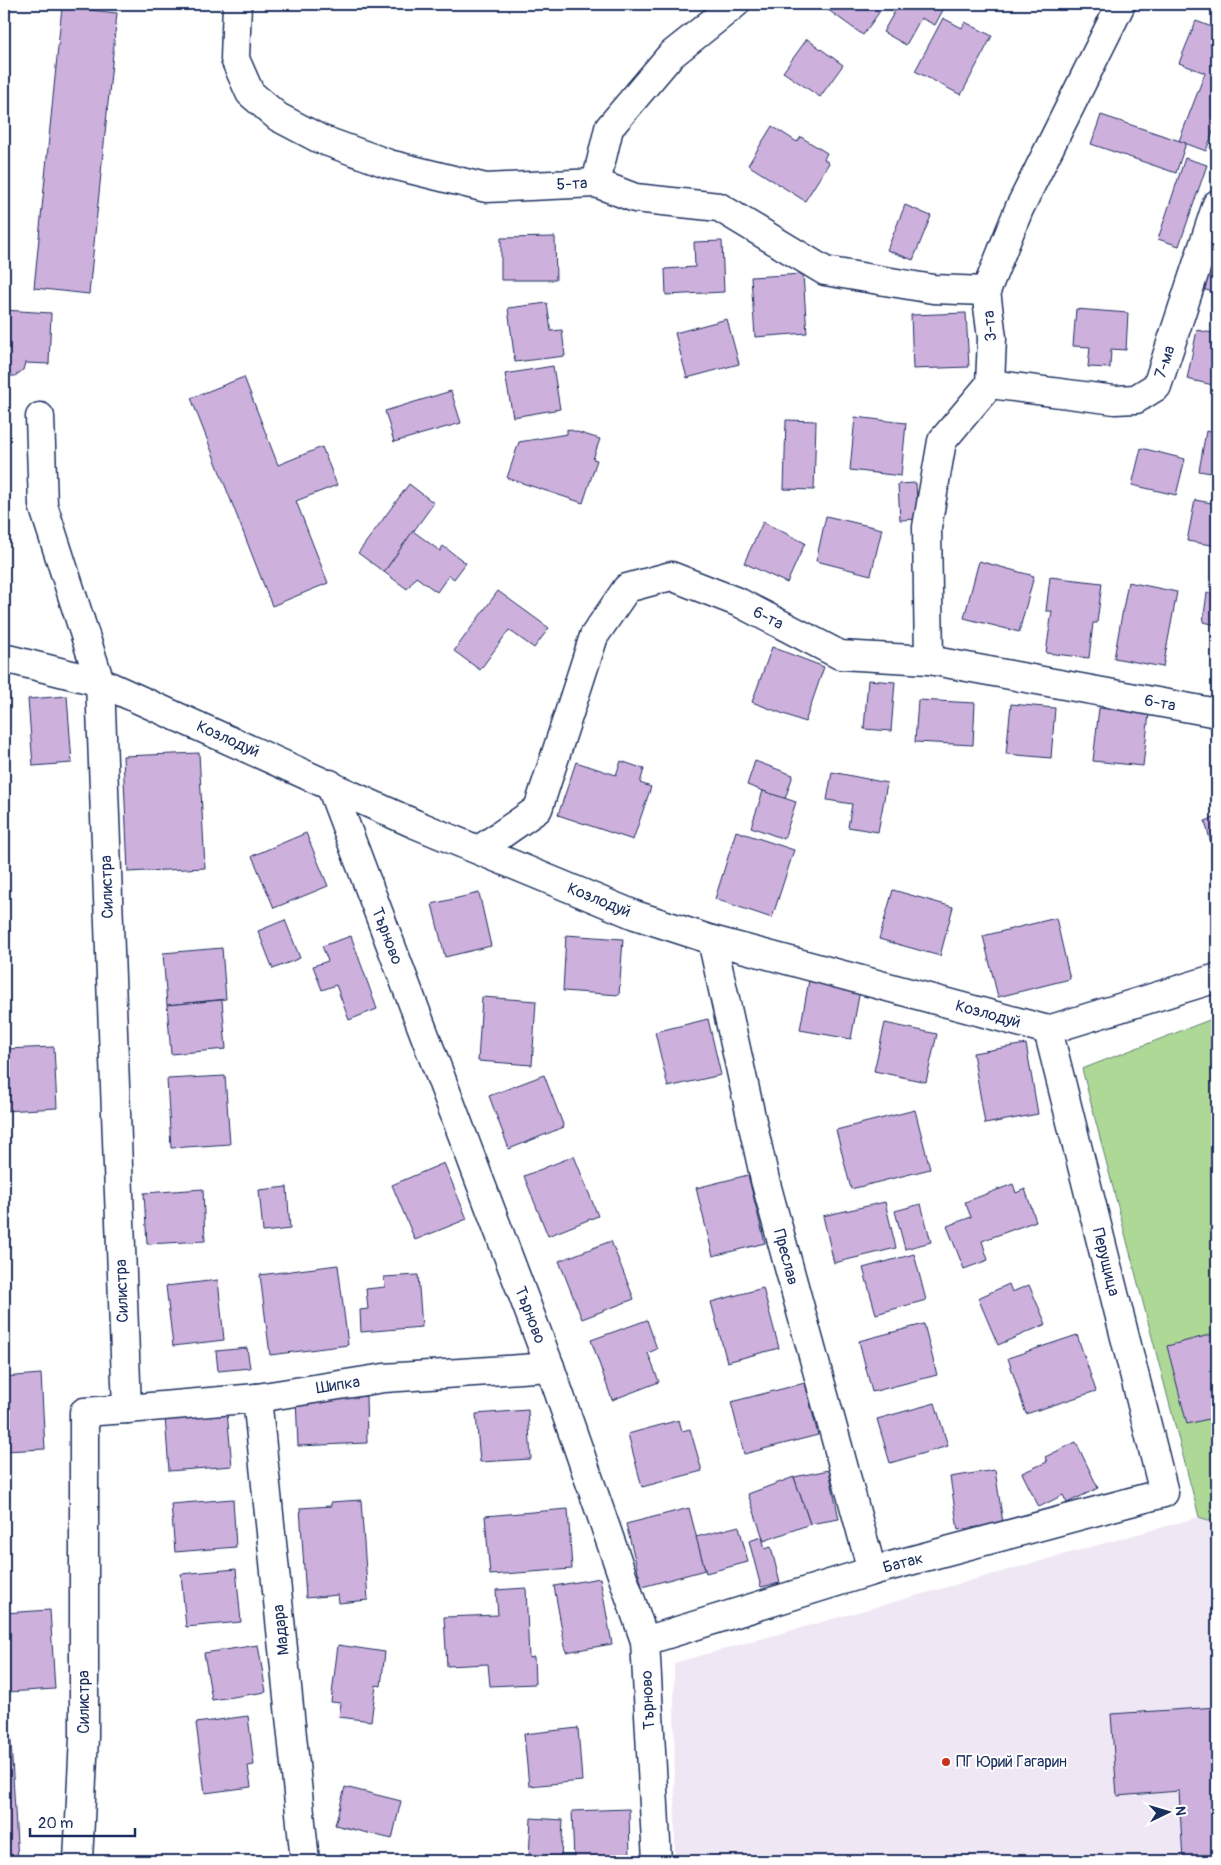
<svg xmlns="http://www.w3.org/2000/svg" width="1221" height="1865" font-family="Pangolin,sans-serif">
	<rect width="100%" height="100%" fill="#fff"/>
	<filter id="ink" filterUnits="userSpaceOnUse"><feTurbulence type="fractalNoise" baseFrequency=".02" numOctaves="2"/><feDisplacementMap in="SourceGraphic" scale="10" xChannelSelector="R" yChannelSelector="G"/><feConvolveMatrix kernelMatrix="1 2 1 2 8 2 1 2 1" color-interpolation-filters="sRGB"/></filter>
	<g filter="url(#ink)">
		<path fill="#f0e7f5" d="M 1199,1517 L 1217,1523 L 1217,1861 L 675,1861 L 674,1663 Z"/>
		<path fill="#aed895" stroke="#64847a" d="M 1217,1017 L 1217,1523 L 1199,1517 L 1082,1069 Z"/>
		<g fill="#ceb0dd" stroke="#1b2f5e">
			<path d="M 820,4 L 885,4 L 863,35 Z"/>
			<path d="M 899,4 L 931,4 L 943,10 L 935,25 L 921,18 L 906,45 L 883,32 Z"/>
			<path d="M 1211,4 L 1217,4 L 1217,13 L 1209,10 Z"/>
			<path d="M 62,7 L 117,13 L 89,294 L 34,288 Z"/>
			<path d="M 943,18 L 962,28 L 965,22 L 992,36 L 961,95 L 915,71 Z"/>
			<path d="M 1196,21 L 1217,29 L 1217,121 L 1206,151 L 1179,141 L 1205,73 L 1179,63 Z"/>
			<path d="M 807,39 L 843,65 L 820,97 L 783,72 Z"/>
			<path d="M 1101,115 L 1186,143 L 1176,173 L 1091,144 Z"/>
			<path d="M 772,126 L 797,142 L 801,137 L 827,153 L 824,159 L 829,163 L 805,201 L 748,165 Z"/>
			<path d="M 1185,158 L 1207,165 L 1179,246 L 1158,239 Z"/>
			<path d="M 905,205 L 931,216 L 913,260 L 887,250 Z"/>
			<path d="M 555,237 L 556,280 L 501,280 L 501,238 Z"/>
			<path d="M 722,241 L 724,292 L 666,295 L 665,269 L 695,267 L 694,242 Z"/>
			<path d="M 1207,263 L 1217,265 L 1217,293 L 1202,289 Z"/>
			<path d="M 803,274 L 807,333 L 755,337 L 751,277 Z"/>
			<path d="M 547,303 L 551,331 L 562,330 L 565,356 L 515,362 L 508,308 Z"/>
			<path d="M 1076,309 L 1128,313 L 1126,350 L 1111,349 L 1110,368 L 1088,367 L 1090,347 L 1073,346 Z"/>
			<path d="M 4,310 L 51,313 L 49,364 L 25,363 L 23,370 L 15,376 L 6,376 L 4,418 Z"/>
			<path d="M 966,313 L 969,367 L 913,369 L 911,315 Z"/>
			<path d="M 727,319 L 739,364 L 687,378 L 675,333 Z"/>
			<path d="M 1197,330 L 1217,334 L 1217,386 L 1187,379 Z"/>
			<path d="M 553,366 L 560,409 L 513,417 L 505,374 Z"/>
			<path d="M 244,377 L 278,465 L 322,447 L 337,485 L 296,501 L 328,583 L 272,606 L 191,398 Z"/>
			<path d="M 451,391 L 461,423 L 394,442 L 385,411 Z"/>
			<path d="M 855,417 L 906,423 L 901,476 L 850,470 Z"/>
			<path d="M 786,420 L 816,421 L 814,490 L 784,489 Z"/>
			<path d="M 567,429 L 600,439 L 593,459 L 597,460 L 583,503 L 507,478 L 519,442 L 567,434 Z"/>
			<path d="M 1206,431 L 1217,433 L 1217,474 L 1199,471 Z"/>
			<path d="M 1141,448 L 1185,459 L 1176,495 L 1132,485 Z"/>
			<path d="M 916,483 L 918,519 L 900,520 L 898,484 Z"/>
			<path d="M 409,484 L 434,503 L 384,572 L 358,553 Z"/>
			<path d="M 1195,500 L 1217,504 L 1217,546 L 1187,541 Z"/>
			<path d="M 826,516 L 882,529 L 871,575 L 816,561 Z"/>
			<path d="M 763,522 L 805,543 L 787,583 L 744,563 Z"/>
			<path d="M 413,531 L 440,551 L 443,546 L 466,563 L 454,579 L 449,575 L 437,592 L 416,577 L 407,589 L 384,572 Z"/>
			<path d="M 979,561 L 1034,576 L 1019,632 L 964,618 Z"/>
			<path d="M 1050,577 L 1102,583 L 1097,623 L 1093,623 L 1089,658 L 1046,653 L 1052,611 L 1046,611 Z"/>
			<path d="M 1128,582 L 1177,592 L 1163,667 L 1114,658 Z"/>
			<path d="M 498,591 L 549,628 L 534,648 L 509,630 L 480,670 L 454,651 Z"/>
			<path d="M 1207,593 L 1217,594 L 1217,625 L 1203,622 Z"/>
			<path d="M 772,647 L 824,667 L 805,722 L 752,702 Z"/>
			<path d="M 868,680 L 895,682 L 891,731 L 864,729 Z"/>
			<path d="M 67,696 L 72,763 L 33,766 L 28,699 Z"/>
			<path d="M 918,700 L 975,703 L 973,745 L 915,742 Z"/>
			<path d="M 1011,704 L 1055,708 L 1051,758 L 1006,754 Z"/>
			<path d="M 1099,708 L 1149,714 L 1143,766 L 1093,761 Z"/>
			<path d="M 199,753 L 205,868 L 128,872 L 123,756 Z"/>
			<path d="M 621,761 L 644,769 L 640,783 L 651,787 L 633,840 L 558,815 L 576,762 L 616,775 Z"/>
			<path d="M 755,761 L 793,775 L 785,799 L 747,785 Z"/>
			<path d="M 832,772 L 887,783 L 878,832 L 848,827 L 852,804 L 827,800 Z"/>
			<path d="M 763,791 L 796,802 L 784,839 L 751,827 Z"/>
			<path d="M 1217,817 L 1217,866 L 1205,821 Z"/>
			<path d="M 736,831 L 794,850 L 772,918 L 715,899 Z"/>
			<path d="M 306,833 L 328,886 L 274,908 L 252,856 Z"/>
			<path d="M 893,890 L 953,907 L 940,956 L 879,939 Z"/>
			<path d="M 479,893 L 491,946 L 445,957 L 432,904 Z"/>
			<path d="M 1056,918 L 1070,979 L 998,997 L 983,936 Z"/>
			<path d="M 285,920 L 300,958 L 273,969 L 258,931 Z"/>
			<path d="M 566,935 L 623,939 L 619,995 L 563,991 Z"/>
			<path d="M 351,936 L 377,1009 L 349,1020 L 336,985 L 322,990 L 313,966 L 328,961 L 322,946 Z"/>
			<path d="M 222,948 L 226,999 L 167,1005 L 163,953 Z"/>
			<path d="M 809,980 L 860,990 L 851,1039 L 800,1030 Z"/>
			<path d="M 482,997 L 536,1001 L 532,1065 L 478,1061 Z"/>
			<path d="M 222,1000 L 226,1049 L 171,1054 L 167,1005 Z"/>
			<path d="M 708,1019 L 721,1075 L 668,1087 L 655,1032 Z"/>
			<path d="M 885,1023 L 937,1034 L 926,1082 L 874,1071 Z"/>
			<path d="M 1026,1044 L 1038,1114 L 985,1124 L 973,1053 Z"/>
			<path d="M 54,1047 L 57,1108 L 4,1111 L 4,1049 Z"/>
			<path d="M 544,1075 L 564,1127 L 509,1149 L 489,1096 Z"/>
			<path d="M 225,1076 L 230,1144 L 171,1148 L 167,1079 Z"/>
			<path d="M 915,1110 L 930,1169 L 851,1189 L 836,1130 Z"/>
			<path d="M 574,1156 L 598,1216 L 548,1236 L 524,1176 Z"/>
			<path d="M 444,1163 L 467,1219 L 415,1240 L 392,1185 Z"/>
			<path d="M 748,1175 L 765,1243 L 713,1256 L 696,1188 Z"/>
			<path d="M 1013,1184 L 1016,1193 L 1025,1189 L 1036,1221 L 982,1241 L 988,1260 L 964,1269 L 947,1226 L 971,1217 L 965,1202 Z"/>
			<path d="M 287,1187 L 290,1229 L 263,1232 L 259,1190 Z"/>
			<path d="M 203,1189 L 205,1241 L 147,1244 L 144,1193 Z"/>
			<path d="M 885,1202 L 896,1248 L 834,1263 L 823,1216 Z"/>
			<path d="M 921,1204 L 931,1242 L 905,1249 L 895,1211 Z"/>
			<path d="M 611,1241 L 634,1299 L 582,1319 L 559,1261 Z"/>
			<path d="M 914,1254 L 926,1300 L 876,1314 L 863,1268 Z"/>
			<path d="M 338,1265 L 348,1345 L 270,1355 L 260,1275 Z"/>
			<path d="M 418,1275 L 422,1327 L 361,1332 L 360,1310 L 368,1309 L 366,1289 L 385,1287 L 384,1277 Z"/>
			<path d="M 218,1280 L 224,1340 L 173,1346 L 166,1286 Z"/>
			<path d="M 1009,1284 L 1012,1292 L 1029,1285 L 1046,1324 L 998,1345 L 978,1298 Z"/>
			<path d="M 763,1288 L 779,1348 L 727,1362 L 711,1302 Z"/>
			<path d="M 647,1320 L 657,1349 L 648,1353 L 659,1382 L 612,1400 L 591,1340 Z"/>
			<path d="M 924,1324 L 937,1375 L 872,1392 L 859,1341 Z"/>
			<path d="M 1217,1333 L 1217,1417 L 1187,1424 L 1167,1346 Z"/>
			<path d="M 1077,1335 L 1096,1391 L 1026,1414 L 1008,1358 Z"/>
			<path d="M 247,1348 L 250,1368 L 218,1371 L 216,1351 Z"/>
			<path d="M 41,1374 L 45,1449 L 4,1451 L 4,1377 Z"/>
			<path d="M 805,1383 L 818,1435 L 744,1454 L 731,1402 Z"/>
			<path d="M 366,1396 L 367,1443 L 298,1446 L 296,1398 Z"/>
			<path d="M 935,1403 L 948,1446 L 890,1463 L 877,1419 Z"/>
			<path d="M 528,1410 L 531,1459 L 480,1462 L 476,1414 Z"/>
			<path d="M 227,1412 L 232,1466 L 169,1471 L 165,1417 Z"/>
			<path d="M 679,1420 L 682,1431 L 690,1429 L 702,1471 L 642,1487 L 628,1434 Z"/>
			<path d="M 1076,1442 L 1098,1488 L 1067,1503 L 1063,1495 L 1039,1507 L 1022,1473 L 1047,1462 L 1045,1457 Z"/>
			<path d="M 829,1470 L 839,1519 L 810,1524 L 794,1477 Z"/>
			<path d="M 995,1470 L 1003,1523 L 958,1530 L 950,1477 Z"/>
			<path d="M 794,1477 L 810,1524 L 764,1541 L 748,1494 Z"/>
			<path d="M 233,1499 L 236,1547 L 175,1552 L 171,1504 Z"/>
			<path d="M 361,1500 L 368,1600 L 339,1603 L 338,1595 L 306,1598 L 300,1508 L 331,1506 L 331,1502 Z"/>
			<path d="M 689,1508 L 705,1570 L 642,1587 L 626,1524 Z"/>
			<path d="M 568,1509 L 572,1569 L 490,1575 L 485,1516 Z"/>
			<path d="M 739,1526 L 748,1562 L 706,1573 L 696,1537 Z"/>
			<path d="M 762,1537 L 765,1549 L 771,1547 L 780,1583 L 761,1587 L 749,1541 Z"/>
			<path d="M 236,1569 L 241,1622 L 186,1627 L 181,1574 Z"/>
			<path d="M 600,1578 L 612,1644 L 566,1652 L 554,1586 Z"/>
			<path d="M 526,1588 L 529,1658 L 534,1657 L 535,1684 L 490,1686 L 488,1664 L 447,1666 L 444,1617 L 498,1615 L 496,1590 Z"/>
			<path d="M 50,1610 L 55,1689 L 8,1692 L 18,1861 L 4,1861 L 4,1613 Z"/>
			<path d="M 258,1645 L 266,1692 L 212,1700 L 204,1653 Z"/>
			<path d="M 338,1645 L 385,1652 L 381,1686 L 376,1685 L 371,1721 L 339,1717 L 341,1703 L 331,1702 Z"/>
			<path d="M 1217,1707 L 1217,1861 L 1183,1861 L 1179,1791 L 1117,1796 L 1111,1714 Z"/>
			<path d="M 248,1716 L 254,1765 L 248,1766 L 251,1787 L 205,1793 L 196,1723 Z"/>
			<path d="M 578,1728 L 582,1781 L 529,1786 L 524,1734 Z"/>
			<path d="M 345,1787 L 401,1801 L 392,1839 L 335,1825 Z"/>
			<path d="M 629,1809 L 630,1861 L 574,1861 L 572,1811 Z"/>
			<path d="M 531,1818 L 563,1820 L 561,1859 L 529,1858 Z"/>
		</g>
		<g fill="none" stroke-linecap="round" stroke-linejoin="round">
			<g stroke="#1b2f5e" stroke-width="31">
				<g id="minor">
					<path d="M 237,4 L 235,59 L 250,93 L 278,117 L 320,139 L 389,164 L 486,188 L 596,183 L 635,198 L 719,207 L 825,271 L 933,289 L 986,291"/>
					<path d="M 596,183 L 609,128 L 670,56 L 735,4"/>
					<path d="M 990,384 L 1115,400 L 1136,399 L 1157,386 L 1217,204"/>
					<path d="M 40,417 L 43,505 L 100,682 L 127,1409 L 84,1412 L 84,1737 L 78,1861"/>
					<path d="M 4,658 L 100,682 L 415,824 L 635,915 L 712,940 L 1048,1030 L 1217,978"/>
					<path d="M 929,660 L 927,527 L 942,441 L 990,384 L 992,338 L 986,291 L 1019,209 L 1121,4"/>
					<path d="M 330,784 L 550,1367 L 645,1641 L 657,1861"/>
					<path d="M 479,850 L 538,809 L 594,636 L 627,588 L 671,576 L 740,603 L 840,655 L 929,660 L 1217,713"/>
					<path d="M 712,940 L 765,1180 L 872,1571"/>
					<path d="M 257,1398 L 305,1861"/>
					<path d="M 127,1409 L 257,1398 L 384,1378 L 550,1367"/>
					<path d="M 645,1641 L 872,1571 L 1164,1493 L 1048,1030"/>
				</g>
			</g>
			<use href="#minor" stroke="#fff" stroke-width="28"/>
		</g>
	</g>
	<circle fill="#c8321e" stroke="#fff" stroke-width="2" cx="946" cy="1762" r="5"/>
	<g text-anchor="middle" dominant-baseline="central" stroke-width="4" stroke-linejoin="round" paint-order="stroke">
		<g font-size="16" fill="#1b2f5e" stroke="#fff">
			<text transform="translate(572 184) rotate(-3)">5-та</text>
			<text transform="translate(990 326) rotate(-95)">3-та</text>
			<text transform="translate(1165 362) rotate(-72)">7-ма</text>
			<text transform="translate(768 618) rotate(27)">6-та</text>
			<text transform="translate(1160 703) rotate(11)">6-та</text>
			<text transform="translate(228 739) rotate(24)">Козлодуй</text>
			<text transform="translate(107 887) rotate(-92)">Силистра</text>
			<text transform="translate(599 900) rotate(22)">Козлодуй</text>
			<text transform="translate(387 936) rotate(69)">Търново</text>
			<text transform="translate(988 1014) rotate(15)">Козлодуй</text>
			<text transform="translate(786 1257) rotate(75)">Преслав</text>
			<text transform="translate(1106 1262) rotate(76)">Перущица</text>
			<text transform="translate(122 1291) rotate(-92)">Силистра</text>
			<text transform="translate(530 1315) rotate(69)">Търново</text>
			<text transform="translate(338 1385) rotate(-9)">Шипка</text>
			<text transform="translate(903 1563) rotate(-15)">Батак</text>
			<text transform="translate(281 1630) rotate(-96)">Мадара</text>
			<text transform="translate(648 1700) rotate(-93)">Търново</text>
			<text transform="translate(84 1702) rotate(-90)">Силистра</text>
		</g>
		<g font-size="16" fill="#1b2f5e" stroke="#fff" text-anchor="start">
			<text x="956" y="1762">ПГ Юрий Гагарин</text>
		</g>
	</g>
	<rect width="1221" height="1865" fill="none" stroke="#fff" stroke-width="20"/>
	<rect x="10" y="10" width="1201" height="1845" fill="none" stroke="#1b2f5e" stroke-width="2" filter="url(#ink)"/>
	<g transform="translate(1168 1812) rotate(85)" stroke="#ffffff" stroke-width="4" paint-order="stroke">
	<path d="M0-4L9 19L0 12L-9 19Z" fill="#1b2f5e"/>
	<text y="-8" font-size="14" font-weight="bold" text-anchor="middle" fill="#1b2f5e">N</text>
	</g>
	<path d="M30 1828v8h105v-8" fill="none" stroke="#1b2f5e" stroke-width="2.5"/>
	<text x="38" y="1828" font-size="15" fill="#1b2f5e" stroke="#ffffff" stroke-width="4" paint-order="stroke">20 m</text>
</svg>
